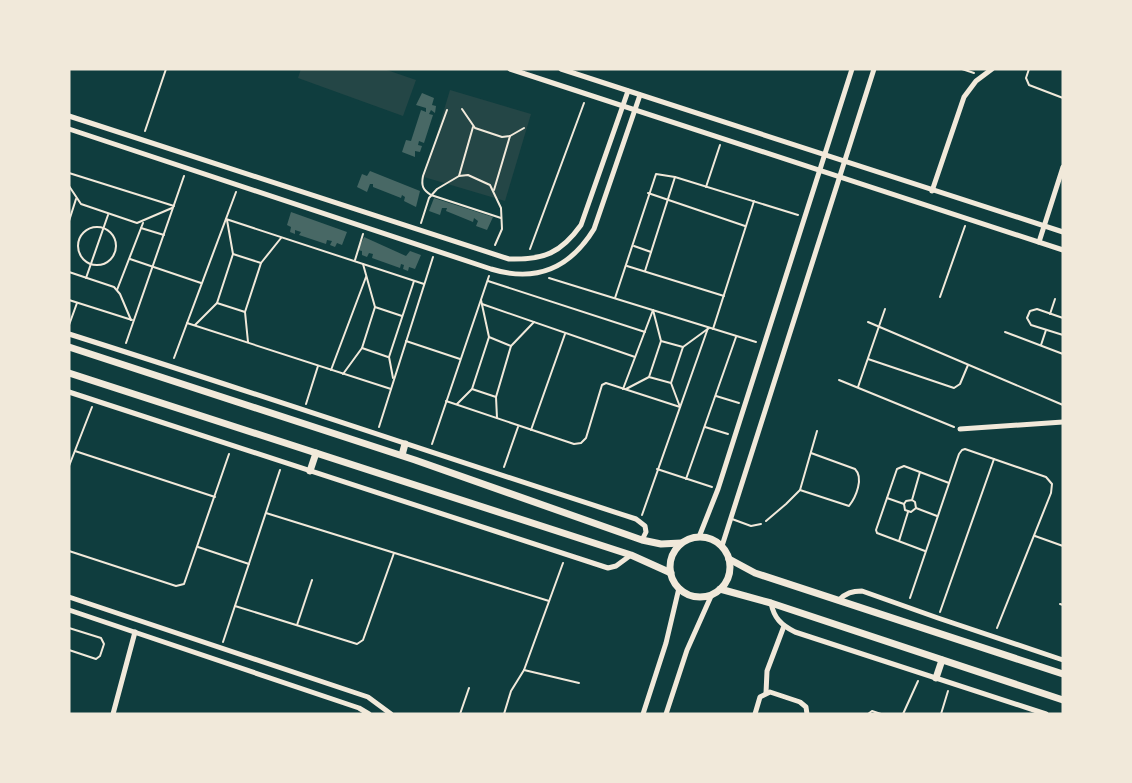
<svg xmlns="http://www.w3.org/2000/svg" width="1132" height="783" font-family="'PT Sans Narrow',sans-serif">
	<rect width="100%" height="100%" fill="#0f3d3e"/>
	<g fill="#244646">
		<path d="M 301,69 L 384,69 L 416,80 L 403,116 L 298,78 Z"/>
		<path d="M 450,90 L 531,114 L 505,201 L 424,177 Z"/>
	</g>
	<g fill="#486865">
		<path d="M 422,93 L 434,98 L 432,105 L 436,106 L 435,113 L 431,110 L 429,114 L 433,115 L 424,143 L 419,141 L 418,145 L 422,146 L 420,152 L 415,151 L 415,157 L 402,152 L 406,140 L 411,141 L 421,110 L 426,112 L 426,108 L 416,105 Z"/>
		<path d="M 370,171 L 420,191 L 416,207 L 404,201 L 405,197 L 402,195 L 401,198 L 373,187 L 373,184 L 370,184 L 367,192 L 357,187 L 362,174 L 367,176 Z"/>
		<path d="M 434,198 L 493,217 L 487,230 L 476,226 L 478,221 L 474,218 L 473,222 L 446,211 L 447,208 L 442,208 L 440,215 L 429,211 Z"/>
		<path d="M 291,212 L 347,232 L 342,245 L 337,243 L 335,247 L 330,245 L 332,241 L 327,240 L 326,244 L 299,235 L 301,232 L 295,230 L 295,234 L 290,232 L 291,227 L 287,225 Z"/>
		<path d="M 364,237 L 406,256 L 410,251 L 421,255 L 415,269 L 409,267 L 408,271 L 403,269 L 404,265 L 401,264 L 400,268 L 372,258 L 373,254 L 369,253 L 367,257 L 362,255 L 362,251 L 358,250 Z"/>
	</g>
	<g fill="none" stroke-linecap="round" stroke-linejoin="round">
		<g stroke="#f1e9da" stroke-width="2">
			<path d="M 962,69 L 974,73"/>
			<path d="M 462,109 L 475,128 L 502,137 L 510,136 L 524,128"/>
			<path d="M 447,110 L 423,176 C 421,186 423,190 431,195 L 501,218"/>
			<path d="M 145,131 L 166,69"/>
			<path d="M 69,173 L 174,206"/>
			<path d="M 459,176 L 473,127"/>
			<path d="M 69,186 L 81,204 L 137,223 L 172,208"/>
			<path d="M 706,187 L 720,145"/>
			<path d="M 494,190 L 510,136"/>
			<path d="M 648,193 L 745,226"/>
			<path d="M 226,219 L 424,284"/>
			<path d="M 69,221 L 76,199"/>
			<path d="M 421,223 L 429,198 L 437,189 L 459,176 L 468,175 L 490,185 L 501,208 L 502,229 L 495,245"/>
			<circle cx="97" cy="246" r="19"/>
			<path d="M 141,228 L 164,235"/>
			<path d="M 634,246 L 651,252"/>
			<path d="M 530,249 L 584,103"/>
			<path d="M 233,254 L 261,263"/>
			<path d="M 130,259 L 201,283"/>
			<path d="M 355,260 L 363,234"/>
			<path d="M 627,266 L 724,296"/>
			<path d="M 645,271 L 675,177"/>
			<path d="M 69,272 L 114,287 L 120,294 L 131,320"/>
			<path d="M 86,278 L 108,215"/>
			<path d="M 549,278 L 756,342"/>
			<path d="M 488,281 L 645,332"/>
			<path d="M 117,290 L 143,223"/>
			<path d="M 940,297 L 965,226"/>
			<path d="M 615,298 L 656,174 L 675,177 L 798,215"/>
			<path d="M 69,300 L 132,320"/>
			<path d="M 217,303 L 245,312"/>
			<path d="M 482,304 L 635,357"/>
			<path d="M 375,307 L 402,316"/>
			<path d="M 653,310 L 661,341 L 683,347 L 709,328"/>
			<path d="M 1050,314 L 1055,299"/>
			<path d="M 1063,318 L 1037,309 L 1030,311 L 1027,318 L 1031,325 L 1063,335"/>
			<path d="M 868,322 L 1063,405"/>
			<path d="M 187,323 L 391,389"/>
			<path d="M 69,325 L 77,303"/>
			<path d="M 195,325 L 217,303 L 233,254 L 227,220"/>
			<path d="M 713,329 L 754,201"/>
			<path d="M 1005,332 L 1063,354"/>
			<path d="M 489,337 L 511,346"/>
			<path d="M 406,341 L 460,359"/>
			<path d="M 661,341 L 649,377 L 671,383 L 680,407"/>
			<path d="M 248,342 L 245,312 L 261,263 L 281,238"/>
			<path d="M 126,343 L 184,176"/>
			<path d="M 1041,345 L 1046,330"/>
			<path d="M 362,348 L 388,357"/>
			<path d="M 174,358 L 236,192"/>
			<path d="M 868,359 L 954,388 L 960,384 L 968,365"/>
			<path d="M 331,370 L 366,277"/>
			<path d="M 343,374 L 362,348 L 375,307 L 363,264"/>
			<path d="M 393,378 L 389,357 L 414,281"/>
			<path d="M 839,380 L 954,427"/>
			<path d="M 671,383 L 683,347"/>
			<path d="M 858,387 L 885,309"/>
			<path d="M 472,389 L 496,397"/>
			<path d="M 623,389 L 653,310"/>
			<path d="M 626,389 L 649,377"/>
			<path d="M 716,396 L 739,403"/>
			<path d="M 446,401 L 574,444 L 581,443 L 586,438 L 602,385 L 606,383 L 680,407"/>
			<path d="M 306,404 L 318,366"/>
			<path d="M 457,404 L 472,389 L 489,337 L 481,300"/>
			<path d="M 497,418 L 496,397 L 511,346 L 534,322"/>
			<path d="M 379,427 L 433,257"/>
			<path d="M 705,427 L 728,434"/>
			<path d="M 531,430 L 565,334"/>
			<path d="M 432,444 L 489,276"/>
			<path d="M 75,451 L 215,497"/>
			<path d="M 69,466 L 92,407"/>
			<path d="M 504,467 L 518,427"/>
			<path d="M 657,469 L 712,487"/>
			<path d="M 686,479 L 736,337"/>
			<path d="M 800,490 L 849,506 C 856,497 864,478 855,469 L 811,453"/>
			<path d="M 887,498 L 904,504"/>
			<path d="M 912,500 L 906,501 L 904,504 L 905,510 L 911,512 L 916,508 L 915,502 L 912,500 L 920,472"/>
			<path d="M 916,508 L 937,516"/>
			<path d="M 266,513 L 549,601"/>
			<path d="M 642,515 L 708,328"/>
			<path d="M 766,521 L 786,504 L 800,490 L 817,431"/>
			<path d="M 1035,536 L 1063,546"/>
			<path d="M 899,541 L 908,512"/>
			<path d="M 198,547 L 249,564"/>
			<path d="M 69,551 L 176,586 L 184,584 L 229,454"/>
			<path d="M 925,551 L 877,533 L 876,530 L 897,469 L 904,466 L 949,483"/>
			<path d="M 910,598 L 959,454 L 962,450 L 965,449 L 1046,477 L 1052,484 L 1051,493 L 997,628"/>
			<path d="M 1060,604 L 1063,605"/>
			<path d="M 235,606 L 357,644 L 363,640 L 394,553"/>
			<path d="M 940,612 L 994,459"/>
			<path d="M 297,625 L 312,580"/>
			<path d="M 223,642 L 280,470"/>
			<path d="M 524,670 L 579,683"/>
			<path d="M 460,714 L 469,688"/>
			<path d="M 504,714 L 511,691 L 524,670 L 563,563"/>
			<path d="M 868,714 L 872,711 L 881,714"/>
			<path d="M 903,714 L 918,681"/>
			<path d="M 941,714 L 948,691"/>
		</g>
		<g stroke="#f1e9da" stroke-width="2">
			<path d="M 1029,69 L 1026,78 L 1029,85 L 1063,98"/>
			<path d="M 732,519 L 751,526 L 761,524"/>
			<path d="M 69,628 L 101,638 L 104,644 L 100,656 L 96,659 L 69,650"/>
		</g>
		<g stroke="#f1e9da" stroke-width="5">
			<path d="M 510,69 L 1063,250"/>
			<path d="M 561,69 L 1063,232"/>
			<path d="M 69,116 L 509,259 C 544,260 561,253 581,225 L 628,91"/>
			<path d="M 69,129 L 491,269 C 537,283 570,268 594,229 L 640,95"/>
			<path d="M 932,191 L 964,97 L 976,81 L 992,69"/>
			<path d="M 1039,242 L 1063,167"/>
			<path d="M 69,334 C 259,394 447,458 636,519 L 645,526 L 646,532 L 642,540"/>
			<path d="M 69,392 L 608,568 L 616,566 L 631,555"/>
			<path d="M 960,429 L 1063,422"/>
			<path d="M 699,537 L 718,489 L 852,69"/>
			<path d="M 722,546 L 874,69"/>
			<path d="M 69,597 L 368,697 L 391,714"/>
			<path d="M 839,600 C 846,593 852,591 862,591 L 938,618 L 1063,660"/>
			<path d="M 771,603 C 774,618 781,625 795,632 L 1046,714"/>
			<path d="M 69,610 L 359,708 L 369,714"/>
			<path d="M 766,693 L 767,671 L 784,626"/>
			<path d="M 113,714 L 135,632"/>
			<path d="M 643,714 L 666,643 L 679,588"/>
			<path d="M 666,714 L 687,650 L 712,594"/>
			<path d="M 755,714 L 760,697 L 770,692 L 800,702 L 806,707 L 807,714"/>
		</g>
		<g stroke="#f1e9da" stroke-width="7">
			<path d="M 69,347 L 415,460 L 642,540 L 661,544 L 681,543"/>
			<path d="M 69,373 L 631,555 L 671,573"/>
			<path d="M 402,455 L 405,444"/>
			<path d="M 310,471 L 316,453"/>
			<circle cx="700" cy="567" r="30"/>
			<path d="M 729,559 L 755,573 L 1063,674"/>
			<path d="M 720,589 L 771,603 L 1063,700"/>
			<path d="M 936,678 L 942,660"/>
		</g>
	</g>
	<rect width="1132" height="783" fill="none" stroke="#f1e9da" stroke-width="141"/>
</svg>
